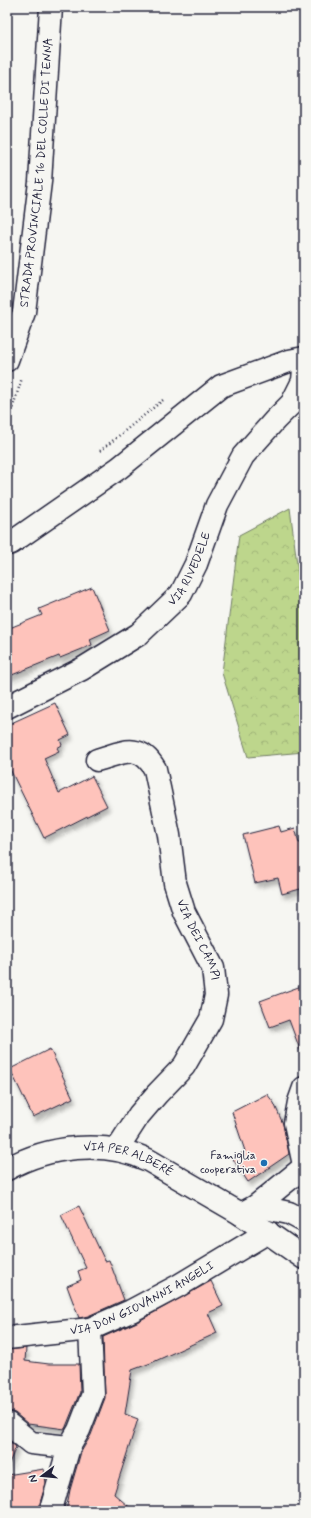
<svg xmlns="http://www.w3.org/2000/svg" width="311" height="1518" font-family="Mynerve,sans-serif">
	<defs>
		<pattern id="forest-crowns" width="20" height="18" patternUnits="userSpaceOnUse"><rect width="20" height="18" fill="#bdd68c"/><path d="M2 6a3 3 0 1 1 6 0M12 15a3 3 0 1 1 6 0" fill="none" stroke="#a2b77a"/></pattern>
		<filter id="shadow"><feDropShadow dx="2.5" dy="4.5" stdDeviation="2" flood-color="#0004"/></filter>
	</defs>
	<rect width="100%" height="100%" fill="#f6f6f2"/>
	<filter id="ink" filterUnits="userSpaceOnUse"><feTurbulence type="fractalNoise" baseFrequency=".025" numOctaves="2"/><feDisplacementMap in="SourceGraphic" scale="8" xChannelSelector="R" yChannelSelector="G"/><feConvolveMatrix kernelMatrix="1 2 1 2 8 2 1 2 1" color-interpolation-filters="sRGB"/></filter>
	<g filter="url(#ink)">
		<path fill="url(#forest-crowns)" stroke="#707c64" d="M 290,508 L 304,620 L 304,752 L 248,757 L 222,673 L 239,535 Z"/>
		<g fill="#fec3bb" stroke="#22223b" filter="url(#shadow)">
			<path d="M 92,587 L 110,630 L 90,639 L 92,645 L 60,658 L 59,656 L 7,677 L 7,629 L 42,615 L 39,609 Z"/>
			<path d="M 55,703 L 70,735 L 60,740 L 62,745 L 57,748 L 59,751 L 44,758 L 59,793 L 92,776 L 107,806 L 44,838 L 7,763 L 7,725 Z"/>
			<path d="M 279,826 L 281,832 L 295,828 L 299,843 L 304,842 L 304,888 L 282,894 L 278,878 L 255,883 L 243,835 Z"/>
			<path d="M 304,985 L 304,1054 L 302,1055 L 289,1020 L 270,1027 L 260,1001 Z"/>
			<path d="M 50,1049 L 73,1098 L 33,1117 L 10,1069 Z"/>
			<path d="M 267,1094 L 274,1103 L 283,1124 L 289,1154 L 248,1182 L 233,1159 L 245,1151 L 232,1112 Z"/>
			<path d="M 79,1206 L 105,1261 L 109,1260 L 124,1300 L 88,1316 L 79,1318 L 67,1286 L 81,1280 L 78,1271 L 86,1268 L 61,1215 Z"/>
			<path d="M 211,1281 L 223,1306 L 208,1313 L 217,1333 L 151,1363 L 132,1370 L 125,1414 L 138,1419 L 114,1494 L 134,1511 L 66,1511 L 70,1490 L 81,1452 L 91,1435 L 105,1398 L 103,1337 L 137,1322 Z"/>
			<path d="M 26,1348 L 25,1361 L 49,1364 L 79,1364 L 80,1392 L 65,1429 L 28,1424 L 15,1413 L 7,1411 L 7,1350 Z"/>
			<path d="M 7,1439 L 16,1447 L 7,1468 Z"/>
			<path d="M 44,1469 L 46,1483 L 40,1503 L 40,1511 L 7,1511 L 7,1475 Z"/>
		</g>
		<g fill="none" stroke-linecap="round" stroke-linejoin="round">
			<g stroke="#22223b" stroke-width="25">
				<g id="street">
					<path d="M 7,544 L 11,543 L 119,468 L 221,386 L 289,361 L 304,358"/>
					<path id="s1" d="M 7,707 L 82,669 L 139,634 L 181,594 L 196,564 L 217,505 L 243,456 L 275,420 L 292,403 L 303,381 L 304,369"/>
					<path id="s2" d="M 97,760 C 122,753 139,741 155,769 L 169,835 L 175,883 L 184,912 L 213,968 L 216,995 L 211,1019 L 184,1066 L 157,1094 L 139,1115 L 117,1149"/>
					<path d="M 304,1088 L 299,1102 L 295,1123 L 304,1165"/>
					<path d="M 256,1206 L 289,1213 L 304,1221"/>
					<path d="M 241,1214 L 256,1206 L 304,1167"/>
					<path id="s3" d="M 7,1338 L 90,1329 L 131,1311 L 178,1286 L 268,1232"/>
					<path d="M 7,1423 L 31,1443 L 69,1447"/>
					<path d="M 52,1511 L 52,1506 L 69,1447 L 79,1430 L 93,1394 L 90,1329"/>
				</g>
			</g>
			<g stroke="#22223b" stroke-width="25">
				<g id="secondary">
					<path id="s4" d="M 7,360 L 24,312 L 40,182 L 51,7"/>
					<path id="s5" d="M 7,1169 C 48,1146 104,1139 148,1160 L 241,1214 L 304,1258"/>
				</g>
			</g>
			<g stroke="#22223b" stroke-width="2.5" stroke-dasharray="1 3" stroke-linecap="butt">
				<path d="M 7,423 L 9,419 L 22,378"/>
				<path d="M 100,451 L 163,400"/>
			</g>
			<use href="#street" stroke="#f6f6f2" stroke-width="22"/>
			<use href="#secondary" stroke="#f6f6f2" stroke-width="22"/>
		</g>
	</g>
	<circle fill="#1f6fb2" stroke="#f6f6f2" stroke-width="1.5" cx="264" cy="1163" r="4"/>
	<g text-anchor="middle" dominant-baseline="central" stroke-width="3" stroke-linejoin="round" paint-order="stroke">
		<g font-size="12" fill="#22223b" stroke="#f6f6f2">
			<text stroke="none"><textPath href="#s4" startOffset="191">STRADA PROVINCIALE 16 DEL COLLE DI TENNA</textPath></text>
			<text stroke="none"><textPath href="#s1" startOffset="235">VIA RIVEDELE</textPath></text>
			<text stroke="none"><textPath href="#s2" startOffset="244">VIA DEI CAMPI</textPath></text>
			<text stroke="none"><textPath href="#s5" startOffset="127">VIA PER ALBERÉ</textPath></text>
			<text stroke="none"><textPath href="#s3" startOffset="143">VIA DON GIOVANNI ANGELI</textPath></text>
		</g>
		<g font-size="12" fill="#22223b" stroke="#f6f6f2" text-anchor="end">
			<text x="256" y="1156">Famiglia<tspan x="256" dy="14">cooperativa</tspan></text>
		</g>
	</g>
	<rect width="311" height="1518" fill="none" stroke="#f6f6f2" stroke-width="24"/>
	<rect x="12" y="12" width="287" height="1494" fill="none" stroke="#22223b" stroke-width="1.5" filter="url(#ink)"/>
	<g transform="translate(42 1476) rotate(254)" stroke="#f6f6f2" stroke-width="3" paint-order="stroke">
	<path d="M0-3L7 15L0 10L-7 15Z" fill="#22223b"/>
	<text y="-6" font-size="11" font-weight="bold" text-anchor="middle" fill="#22223b">N</text>
	</g>
</svg>
